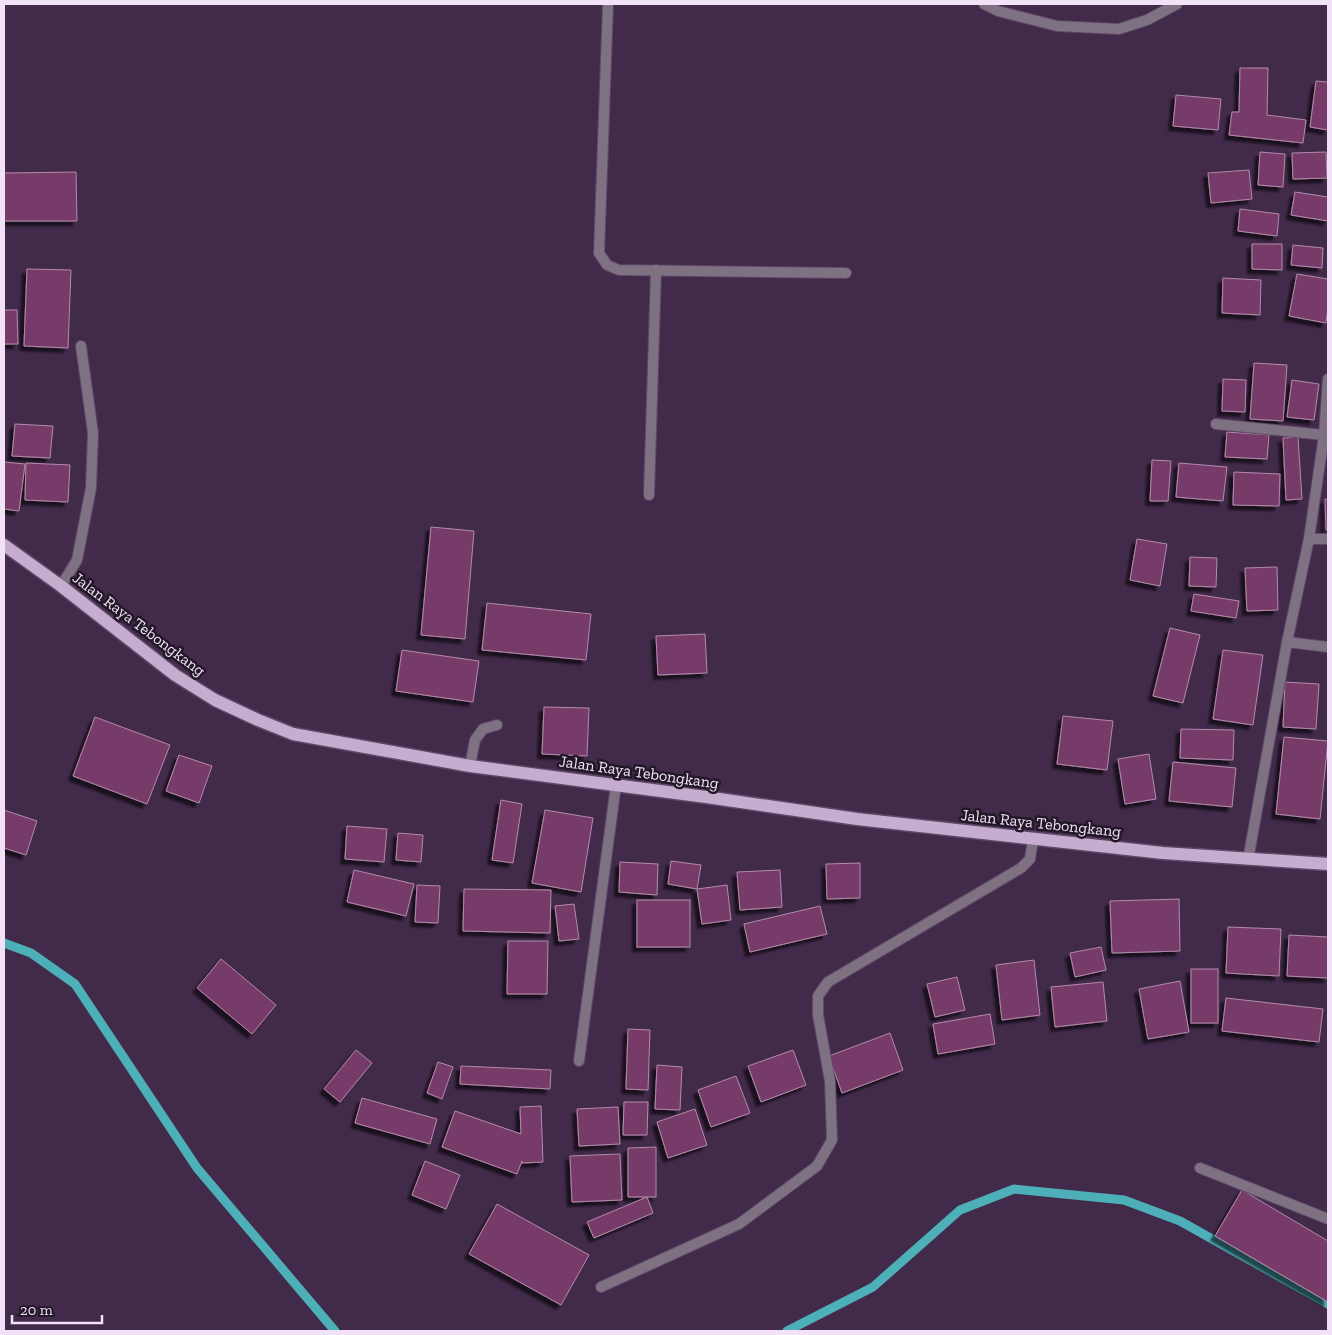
<svg xmlns="http://www.w3.org/2000/svg" width="1332" height="1335" font-family="'Zilla Slab',serif">
	<defs>
		<filter id="shadow"><feDropShadow dx="-4.5" dy="4.5" stdDeviation="1" flood-color="#0009"/></filter>
	</defs>
	<rect width="100%" height="100%" fill="#422a4b"/>
	<g fill="none" stroke-linecap="round" stroke-linejoin="round">
		<g stroke="#4dafb7" stroke-width="9">
			<path d="M 4,943 L 31,953 L 75,984 L 197,1168 L 335,1331"/>
			<path d="M 787,1331 L 873,1287 L 960,1210 L 1014,1189 L 1124,1200 L 1180,1221 L 1328,1304"/>
		</g>
	</g>
	<g fill="#773b6a" stroke="#b48ba9" filter="url(#shadow)">
		<path d="M 1240,68 L 1268,68 L 1267,115 L 1306,120 L 1303,143 L 1229,135 L 1232,112 L 1239,112 Z"/>
		<path d="M 1316,81 L 1328,82 L 1328,130 L 1310,127 Z"/>
		<path d="M 1176,95 L 1221,99 L 1218,130 L 1173,126 Z"/>
		<path d="M 1260,152 L 1285,154 L 1283,187 L 1258,185 Z"/>
		<path d="M 1326,152 L 1327,178 L 1293,179 L 1292,153 Z"/>
		<path d="M 1249,170 L 1252,199 L 1211,203 L 1208,173 Z"/>
		<path d="M 76,172 L 77,221 L 4,221 L 4,173 Z"/>
		<path d="M 1295,192 L 1328,197 L 1328,221 L 1291,215 Z"/>
		<path d="M 1240,209 L 1279,214 L 1277,236 L 1238,231 Z"/>
		<path d="M 1252,244 L 1282,244 L 1282,270 L 1252,269 Z"/>
		<path d="M 1293,245 L 1323,248 L 1322,268 L 1291,265 Z"/>
		<path d="M 27,269 L 71,270 L 68,348 L 24,346 Z"/>
		<path d="M 1297,274 L 1328,279 L 1328,308 L 1326,323 L 1289,316 Z"/>
		<path d="M 1223,278 L 1261,280 L 1260,315 L 1222,313 Z"/>
		<path d="M 4,310 L 17,310 L 18,344 L 4,344 Z"/>
		<path d="M 1254,363 L 1287,365 L 1283,421 L 1250,419 Z"/>
		<path d="M 1223,379 L 1246,380 L 1245,412 L 1222,411 Z"/>
		<path d="M 1292,380 L 1319,384 L 1314,420 L 1287,417 Z"/>
		<path d="M 15,424 L 53,426 L 50,458 L 12,456 Z"/>
		<path d="M 1227,432 L 1269,435 L 1267,459 L 1225,457 Z"/>
		<path d="M 1298,437 L 1302,499 L 1286,500 L 1283,438 Z"/>
		<path d="M 1152,460 L 1171,461 L 1168,501 L 1150,501 Z"/>
		<path d="M 4,462 L 25,464 L 19,511 L 4,509 Z"/>
		<path d="M 26,463 L 70,465 L 68,502 L 25,500 Z"/>
		<path d="M 1179,463 L 1227,467 L 1223,501 L 1176,497 Z"/>
		<path d="M 1234,472 L 1280,474 L 1279,506 L 1233,505 Z"/>
		<path d="M 1325,499 L 1328,499 L 1328,529 L 1326,530 Z"/>
		<path d="M 431,527 L 474,531 L 465,639 L 421,635 Z"/>
		<path d="M 1137,539 L 1167,544 L 1160,586 L 1130,580 Z"/>
		<path d="M 1190,557 L 1217,558 L 1216,587 L 1189,586 Z"/>
		<path d="M 1277,567 L 1278,610 L 1247,611 L 1245,568 Z"/>
		<path d="M 1194,594 L 1239,601 L 1236,618 L 1191,611 Z"/>
		<path d="M 487,603 L 591,614 L 586,660 L 482,650 Z"/>
		<path d="M 1170,628 L 1200,635 L 1183,703 L 1153,696 Z"/>
		<path d="M 705,634 L 707,673 L 658,675 L 656,636 Z"/>
		<path d="M 402,650 L 479,661 L 473,702 L 396,691 Z"/>
		<path d="M 1223,650 L 1263,655 L 1253,725 L 1213,719 Z"/>
		<path d="M 1285,682 L 1319,684 L 1316,729 L 1283,727 Z"/>
		<path d="M 544,707 L 589,708 L 587,756 L 542,754 Z"/>
		<path d="M 1063,716 L 1113,721 L 1107,770 L 1057,764 Z"/>
		<path d="M 95,717 L 170,745 L 147,804 L 73,776 Z"/>
		<path d="M 1181,729 L 1234,730 L 1233,760 L 1180,758 Z"/>
		<path d="M 1284,737 L 1328,741 L 1320,819 L 1276,814 Z"/>
		<path d="M 1149,754 L 1156,799 L 1125,804 L 1118,759 Z"/>
		<path d="M 179,755 L 212,766 L 199,803 L 166,791 Z"/>
		<path d="M 1173,762 L 1236,768 L 1232,807 L 1169,801 Z"/>
		<path d="M 501,800 L 522,804 L 513,863 L 492,860 Z"/>
		<path d="M 4,810 L 37,821 L 26,855 L 4,848 Z"/>
		<path d="M 545,810 L 593,818 L 581,892 L 532,883 Z"/>
		<path d="M 347,826 L 387,829 L 384,862 L 345,859 Z"/>
		<path d="M 398,833 L 423,835 L 421,862 L 396,860 Z"/>
		<path d="M 671,861 L 701,865 L 697,889 L 668,884 Z"/>
		<path d="M 620,862 L 658,864 L 657,895 L 619,892 Z"/>
		<path d="M 860,863 L 860,898 L 827,899 L 826,864 Z"/>
		<path d="M 354,870 L 414,884 L 406,916 L 347,902 Z"/>
		<path d="M 780,870 L 782,907 L 740,910 L 737,872 Z"/>
		<path d="M 417,885 L 440,886 L 438,923 L 415,922 Z"/>
		<path d="M 727,885 L 731,920 L 702,924 L 697,889 Z"/>
		<path d="M 464,889 L 551,890 L 550,933 L 463,931 Z"/>
		<path d="M 1179,899 L 1180,951 L 1112,953 L 1110,901 Z"/>
		<rect x="637" y="900" width="53" height="47"/>
		<path d="M 574,904 L 579,939 L 559,941 L 555,906 Z"/>
		<path d="M 820,906 L 827,934 L 750,952 L 744,924 Z"/>
		<path d="M 1228,927 L 1281,929 L 1279,976 L 1226,973 Z"/>
		<path d="M 1289,935 L 1328,937 L 1328,978 L 1287,976 Z"/>
		<path d="M 508,941 L 548,941 L 547,994 L 507,994 Z"/>
		<path d="M 1101,947 L 1106,970 L 1075,977 L 1070,953 Z"/>
		<path d="M 221,959 L 276,1005 L 252,1034 L 197,988 Z"/>
		<path d="M 1034,960 L 1040,1015 L 1002,1020 L 996,965 Z"/>
		<rect x="1191" y="969" width="27" height="54"/>
		<path d="M 957,977 L 965,1010 L 935,1017 L 927,984 Z"/>
		<path d="M 1180,981 L 1189,1032 L 1148,1039 L 1139,989 Z"/>
		<path d="M 1103,982 L 1107,1021 L 1055,1027 L 1051,987 Z"/>
		<path d="M 1226,998 L 1323,1009 L 1319,1042 L 1222,1031 Z"/>
		<path d="M 990,1014 L 995,1044 L 938,1054 L 933,1024 Z"/>
		<path d="M 628,1029 L 650,1030 L 648,1090 L 626,1089 Z"/>
		<path d="M 890,1033 L 903,1070 L 842,1093 L 829,1056 Z"/>
		<path d="M 356,1050 L 372,1063 L 340,1102 L 324,1089 Z"/>
		<path d="M 793,1050 L 806,1085 L 761,1102 L 748,1066 Z"/>
		<path d="M 438,1062 L 453,1067 L 442,1099 L 427,1093 Z"/>
		<path d="M 657,1065 L 682,1067 L 680,1110 L 655,1109 Z"/>
		<path d="M 461,1066 L 551,1070 L 550,1089 L 460,1084 Z"/>
		<path d="M 736,1076 L 750,1113 L 711,1127 L 698,1090 Z"/>
		<path d="M 362,1098 L 437,1119 L 430,1144 L 355,1123 Z"/>
		<path d="M 624,1102 L 648,1102 L 647,1135 L 623,1135 Z"/>
		<path d="M 541,1106 L 543,1162 L 522,1163 L 522,1161 L 517,1174 L 442,1147 L 455,1111 L 521,1134 L 520,1107 Z"/>
		<path d="M 618,1107 L 620,1144 L 579,1146 L 577,1109 Z"/>
		<path d="M 695,1109 L 707,1145 L 668,1158 L 657,1122 Z"/>
		<path d="M 656,1147 L 656,1197 L 628,1197 L 628,1148 Z"/>
		<path d="M 620,1154 L 622,1200 L 572,1202 L 570,1156 Z"/>
		<path d="M 425,1161 L 460,1175 L 446,1209 L 412,1195 Z"/>
		<path d="M 1242,1190 L 1328,1241 L 1328,1302 L 1215,1236 Z"/>
		<path d="M 647,1197 L 653,1213 L 594,1238 L 587,1222 Z"/>
		<path d="M 497,1204 L 589,1255 L 561,1305 L 469,1254 Z"/>
	</g>
	<g fill="none" stroke-linecap="round" stroke-linejoin="round">
		<g stroke="#5e4767" stroke-width="12">
			<g id="lane">
				<path d="M 61,586 L 77,560 L 91,488 L 93,433 L 81,346"/>
				<path d="M 470,766 L 475,740 L 483,729 L 497,725"/>
			</g>
		</g>
		<g stroke="#5e4767" stroke-width="12">
			<g id="street">
				<path d="M 608,4 L 599,253 L 607,265 L 619,270 L 846,273"/>
				<path d="M 984,4 L 998,11 L 1057,26 L 1119,29 L 1147,20 L 1177,4"/>
				<path d="M 1216,424 L 1324,435"/>
				<path d="M 649,495 L 656,270"/>
				<path d="M 1309,539 L 1328,539"/>
				<path d="M 1287,642 L 1328,647"/>
				<path d="M 1248,860 L 1287,642 L 1309,539 L 1324,435 L 1328,379"/>
				<path d="M 579,1061 L 616,785"/>
				<path d="M 1200,1168 L 1328,1219"/>
				<path d="M 601,1287 L 739,1224 L 817,1166 L 832,1140 L 830,1081 L 818,1015 L 818,996 L 828,982 L 1021,868 L 1030,859 L 1033,839"/>
			</g>
		</g>
		<g stroke="#5e4767" stroke-width="15">
			<path id="primary" d="M 4,545 L 61,586 L 175,675 L 215,700 L 258,720 L 293,734 L 470,766 L 706,797 L 857,819 L 1163,853 L 1328,864"/>
		</g>
		<use href="#lane" stroke="#7e7282" stroke-width="10"/>
		<use href="#street" stroke="#7e7282" stroke-width="10"/>
		<use href="#primary" stroke="#c6add0" stroke-width="12"/>
	</g>
	<g text-anchor="middle" dominant-baseline="central" stroke-width="5" stroke-linejoin="round" paint-order="stroke">
		<g font-size="16" fill="#f1e2f7" stroke="#221827">
			<text transform="translate(139 624) rotate(37)">Jalan Raya Tebongkang</text>
			<text transform="translate(639 772) rotate(8)">Jalan Raya Tebongkang</text>
			<text transform="translate(1041 823) rotate(6)">Jalan Raya Tebongkang</text>
		</g>
	</g>
	<rect width="1332" height="1335" fill="none" stroke="#f1e2f7" stroke-width="10"/>
	<path d="M12 1315v8h90v-8" fill="none" stroke="#f1e2f7" stroke-width="2.5"/>
	<text x="20" y="1315" font-size="15" fill="#f1e2f7" stroke="#221827" stroke-width="4" paint-order="stroke">20 m</text>
</svg>
